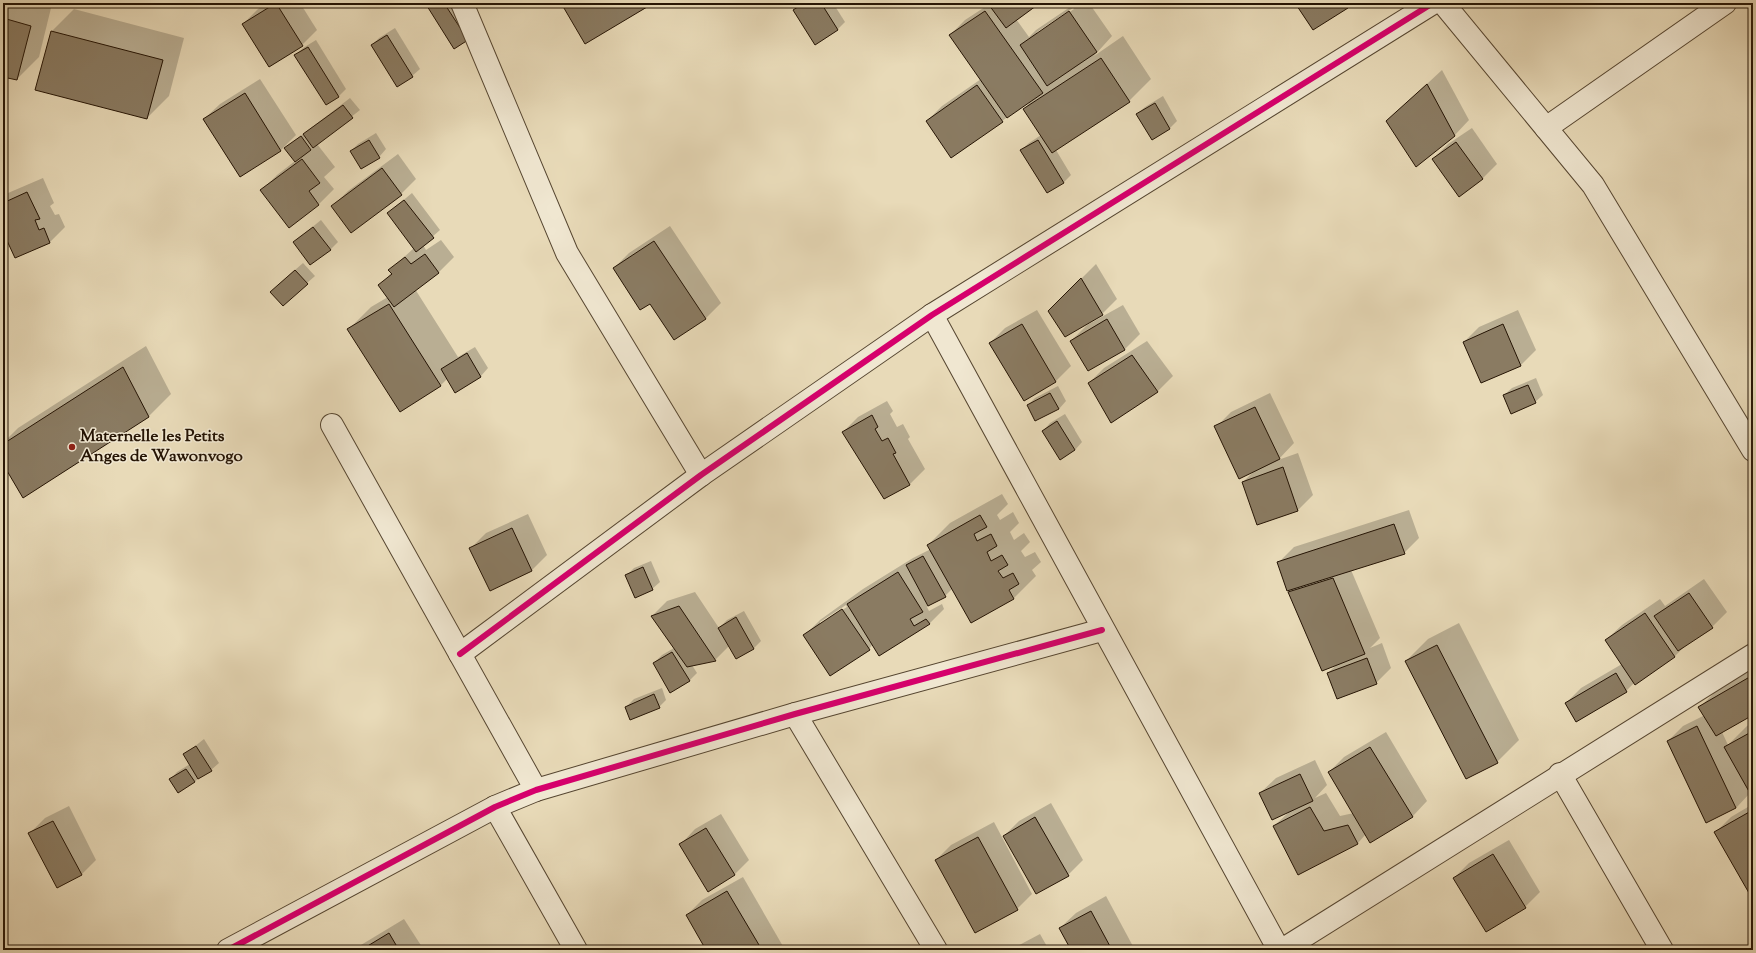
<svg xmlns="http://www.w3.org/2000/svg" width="1756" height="953" font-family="'Sorts Mill Goudy',serif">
	<rect width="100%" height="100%" fill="#e8dab8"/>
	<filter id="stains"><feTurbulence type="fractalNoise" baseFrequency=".005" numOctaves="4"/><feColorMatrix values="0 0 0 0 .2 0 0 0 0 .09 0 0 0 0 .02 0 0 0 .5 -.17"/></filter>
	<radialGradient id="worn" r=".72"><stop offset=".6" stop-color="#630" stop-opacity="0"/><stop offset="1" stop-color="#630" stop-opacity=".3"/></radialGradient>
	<g fill="#0003" fill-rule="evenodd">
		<path d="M 3,3 L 52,4 L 39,57 L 17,79 L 3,76 Z"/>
		<path d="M 268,3 L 300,3 L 317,30 L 302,45 L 243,24 L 258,9 Z"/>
		<path d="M 431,3 L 456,3 L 467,40 L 428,6 Z"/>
		<path d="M 801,3 L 833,3 L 845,22 L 838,29 L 816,43 L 794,10 Z"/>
		<path d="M 991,3 L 1038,3 L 1016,19 L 1029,37 L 1036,30 L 1076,3 L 1089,3 L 1112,36 L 1094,56 L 1123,36 L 1151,79 L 1129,101 L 1056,150 L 1071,175 L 1064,182 L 1047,192 L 1021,150 L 1029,143 L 1041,135 L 1024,109 L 1033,99 L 1002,121 L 927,121 L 942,106 L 981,79 L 950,35 L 965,20 ZM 1073,8 L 1074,9 L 1037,34 L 1037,32 Z"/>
		<path d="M 1297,3 L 1352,3 L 1347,7 Z"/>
		<path d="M 74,9 L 184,38 L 169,96 L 147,118 L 37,89 L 52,31 Z"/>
		<path d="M 395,28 L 420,69 L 412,76 L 372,45 L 379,38 Z"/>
		<path d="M 316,40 L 346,89 L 339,96 L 326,104 L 296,55 L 303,48 Z"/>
		<path d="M 1442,70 L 1469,120 L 1454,136 L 1387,121 Z"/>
		<path d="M 260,79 L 296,135 L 281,150 L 240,175 L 204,119 L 220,104 Z"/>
		<path d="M 1163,96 L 1177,121 L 1170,128 L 1152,138 L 1137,114 L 1145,107 Z"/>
		<path d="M 350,98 L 360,110 L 317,144 L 335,167 L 324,177 L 334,189 L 319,204 L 289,226 L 262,190 L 277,175 L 295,161 L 285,148 Z"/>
		<path d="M 1472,128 L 1497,164 L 1482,179 L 1433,159 L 1448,144 Z"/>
		<path d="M 376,133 L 386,149 L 379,157 L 351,151 L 358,144 Z"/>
		<path d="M 398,154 L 416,179 L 401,194 L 333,206 L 348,191 Z"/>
		<path d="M 43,178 L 54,203 L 50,206 L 55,215 L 59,214 L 65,227 L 50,242 L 15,257 L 3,230 L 3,198 L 8,193 Z"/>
		<path d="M 412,193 L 440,230 L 423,245 L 426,250 L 441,240 L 454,257 L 439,272 L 415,289 L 458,357 L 475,347 L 488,368 L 481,376 L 456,391 L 448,378 L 440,386 L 349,329 L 371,307 L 388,297 L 380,285 L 392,272 L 390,270 L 414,248 L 388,213 Z"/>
		<path d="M 321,220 L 338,242 L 330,250 L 294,242 Z"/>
		<path d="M 670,226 L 721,303 L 706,318 L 674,339 L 650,303 L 614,268 L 629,253 Z"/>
		<path d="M 303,263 L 315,276 L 307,283 L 279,284 Z"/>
		<path d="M 1096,264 L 1117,299 L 1102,314 L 1049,311 Z"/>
		<path d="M 1123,305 L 1140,334 L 1125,349 L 1088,370 L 1071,341 L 1087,325 Z"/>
		<path d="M 1037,310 L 1071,366 L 1056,381 L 1024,400 L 990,343 L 1005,328 Z"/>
		<path d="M 1518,310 L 1536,350 L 1521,365 L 1482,382 L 1464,342 L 1479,327 Z"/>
		<path d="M 1147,341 L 1173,376 L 1158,391 L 1112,421 L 1089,383 L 1104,368 Z"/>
		<path d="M 146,346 L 171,394 L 149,416 L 23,496 L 3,462 L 3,443 L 18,428 Z"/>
		<path d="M 1536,378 L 1543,395 L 1535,402 L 1504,395 L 1512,388 Z"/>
		<path d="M 1058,386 L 1066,401 L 1059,409 L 1028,405 L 1035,398 Z"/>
		<path d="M 1270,393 L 1294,443 L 1278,460 L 1298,453 L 1313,495 L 1298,510 L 1258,524 L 1243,482 L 1254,471 L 1216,427 L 1231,412 Z"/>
		<path d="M 887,401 L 893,411 L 890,414 L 897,427 L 903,424 L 910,437 L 908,439 L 925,469 L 910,484 L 843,432 L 858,417 Z"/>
		<path d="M 1065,414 L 1082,442 L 1075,450 L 1043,431 L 1050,423 Z"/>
		<path d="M 1002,494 L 1008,504 L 997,515 L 1000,520 L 1013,512 L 1019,523 L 1010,532 L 1014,540 L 1024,533 L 1030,542 L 1021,551 L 1025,557 L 1035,552 L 1041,562 L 1032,570 L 1036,576 L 1014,598 L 972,621 L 953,588 L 945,596 L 927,607 L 929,611 L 942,604 L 944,609 L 929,624 L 873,644 L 869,649 L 805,635 L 820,620 L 863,589 L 913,558 L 931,549 L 928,545 L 950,523 ZM 846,605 L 847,607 L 820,624 L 820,622 Z"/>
		<path d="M 1409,510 L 1419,538 L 1404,553 L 1351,570 L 1380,638 L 1370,648 L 1382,643 L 1391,668 L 1376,683 L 1328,673 L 1337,664 L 1289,592 L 1279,562 L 1294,547 Z"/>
		<path d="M 528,514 L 547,555 L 532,570 L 490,590 L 471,548 L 486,533 Z"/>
		<path d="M 651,561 L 660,582 L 652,589 L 627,575 L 634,568 Z"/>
		<path d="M 1704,579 L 1727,612 L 1712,627 L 1688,643 L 1674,657 L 1635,682 L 1626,691 L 1577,721 L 1566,703 L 1581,688 L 1622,664 L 1606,640 L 1622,625 L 1660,599 L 1665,606 Z"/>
		<path d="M 695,592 L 719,628 L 727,620 L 744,611 L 761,641 L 754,648 L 730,645 L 715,660 L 692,665 L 697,673 L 689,681 L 654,663 L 662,655 L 674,648 L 652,616 L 667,601 Z"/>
		<path d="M 1753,593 L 1753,600 L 1750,596 Z"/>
		<path d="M 1459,623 L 1519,740 L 1497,762 L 1406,661 L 1428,639 Z"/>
		<path d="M 1753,669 L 1753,714 L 1722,732 L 1728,745 L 1747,726 L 1753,722 L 1753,793 L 1751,792 L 1736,808 L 1668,741 L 1683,726 L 1705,715 L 1700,707 L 1715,692 Z"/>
		<path d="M 662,688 L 666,700 L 659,707 L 626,707 L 634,699 Z"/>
		<path d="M 1386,732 L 1427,801 L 1412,817 L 1366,834 L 1358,843 L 1298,873 L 1274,826 L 1289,812 L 1260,793 L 1276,778 L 1315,760 L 1327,785 L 1315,798 L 1326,793 L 1340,816 L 1354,813 L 1329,772 L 1344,757 Z"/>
		<path d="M 204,739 L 219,763 L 211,770 L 194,782 L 170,780 L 177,772 L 190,764 L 184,755 Z"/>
		<path d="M 1051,803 L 1083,860 L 1068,875 L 1004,836 L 1019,821 Z"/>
		<path d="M 1753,804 L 1753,898 L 1716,832 L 1731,817 Z"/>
		<path d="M 69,806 L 96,860 L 81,875 L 30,833 L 45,818 Z"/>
		<path d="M 721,814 L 749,860 L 734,875 L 680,845 L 695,829 Z"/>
		<path d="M 994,822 L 1032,894 L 1017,909 L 936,860 L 951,845 Z"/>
		<path d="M 1509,840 L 1540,892 L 1525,907 L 1454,878 L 1469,863 Z"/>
		<path d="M 743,877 L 784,948 L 781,950 L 708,950 L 687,915 L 702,900 Z"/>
		<path d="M 1106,896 L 1135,950 L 1072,950 L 1060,928 L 1076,913 Z"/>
		<path d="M 404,919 L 424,950 L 354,950 L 356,948 Z"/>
		<path d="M 1040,934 L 1049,950 L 1011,950 L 1012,949 Z"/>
	</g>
	<g fill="#8a7b62" stroke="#251404">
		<path d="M 276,3 L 303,46 L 269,67 L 242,24 Z"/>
		<path d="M 432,3 L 444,3 L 468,40 L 454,49 L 427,6 Z"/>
		<path d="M 561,3 L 645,3 L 647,7 L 585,44 Z"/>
		<path d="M 804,3 L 821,3 L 838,30 L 815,45 L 793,10 Z"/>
		<path d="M 991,3 L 1040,3 L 1006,28 L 989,5 Z"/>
		<path d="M 1295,3 L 1327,3 L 1328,5 L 1344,3 L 1348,8 L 1313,30 Z"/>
		<path d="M 985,11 L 1043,93 L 1007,118 L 949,35 Z"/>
		<path d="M 1069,11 L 1097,52 L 1047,86 L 1020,45 Z"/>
		<path d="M 3,18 L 31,26 L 17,80 L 3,77 Z"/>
		<path d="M 51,31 L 163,60 L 147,119 L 35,90 Z"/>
		<path d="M 387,35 L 413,77 L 397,87 L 371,45 Z"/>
		<path d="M 308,47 L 339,97 L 326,105 L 294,55 Z"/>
		<path d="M 1101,58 L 1130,102 L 1052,153 L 1023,109 Z"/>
		<path d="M 1427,84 L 1455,136 L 1416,167 L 1386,121 Z"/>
		<path d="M 977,85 L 1003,122 L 951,158 L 926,121 Z"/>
		<path d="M 245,93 L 281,151 L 240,177 L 203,119 Z"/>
		<path d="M 1155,103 L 1170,129 L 1152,140 L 1136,114 Z"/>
		<path d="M 343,105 L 353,118 L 313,148 L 303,134 Z"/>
		<path d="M 301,136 L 311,150 L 295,162 L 284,148 Z"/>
		<path d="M 369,140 L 380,158 L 361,169 L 350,151 Z"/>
		<path d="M 1038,140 L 1064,183 L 1047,193 L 1020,150 Z"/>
		<path d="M 1456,142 L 1483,179 L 1459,197 L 1432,159 Z"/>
		<path d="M 302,159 L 320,183 L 309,191 L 319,205 L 289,228 L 260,190 Z"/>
		<path d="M 382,168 L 402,195 L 351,233 L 331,206 Z"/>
		<path d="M 27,192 L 40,219 L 35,220 L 39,230 L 44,228 L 50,243 L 15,258 L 3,232 L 3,203 Z"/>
		<path d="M 404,200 L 434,238 L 416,252 L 387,213 Z"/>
		<path d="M 313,227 L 331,250 L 310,265 L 293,242 Z"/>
		<path d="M 654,241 L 706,319 L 674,340 L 650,304 L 640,310 L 613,268 Z"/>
		<path d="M 425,254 L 439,273 L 394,307 L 378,285 L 392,274 L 388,270 L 405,257 L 411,264 Z"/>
		<path d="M 295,270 L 308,284 L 283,306 L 270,292 Z"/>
		<path d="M 1081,278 L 1103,315 L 1065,337 L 1048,311 Z"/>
		<path d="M 389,304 L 441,386 L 400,412 L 347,329 Z"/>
		<path d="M 1107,319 L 1125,350 L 1088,371 L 1070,341 Z"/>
		<path d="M 1022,324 L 1056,382 L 1024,401 L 989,343 Z"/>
		<path d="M 1503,324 L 1521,366 L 1481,383 L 1463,342 Z"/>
		<path d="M 467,353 L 481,377 L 455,393 L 441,369 Z"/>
		<path d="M 1132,355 L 1158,392 L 1111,423 L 1088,383 Z"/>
		<path d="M 123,367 L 149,417 L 23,498 L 3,464 L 3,444 Z"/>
		<path d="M 1528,385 L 1536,403 L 1511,414 L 1503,395 Z"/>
		<path d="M 1050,393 L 1059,409 L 1035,421 L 1027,405 Z"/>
		<path d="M 1255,407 L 1280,459 L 1239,479 L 1214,426 Z"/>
		<path d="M 872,415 L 878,427 L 875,429 L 882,441 L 888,438 L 896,453 L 893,454 L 910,485 L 884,499 L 842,432 Z"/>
		<path d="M 1057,421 L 1075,450 L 1060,460 L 1042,431 Z"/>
		<path d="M 1283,467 L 1298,511 L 1257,525 L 1242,482 Z"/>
		<path d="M 980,515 L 987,527 L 974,534 L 977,541 L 991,534 L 997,546 L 987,552 L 991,561 L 1002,555 L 1008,565 L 998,571 L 1003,578 L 1013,573 L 1019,584 L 1009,590 L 1014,599 L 971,623 L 927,545 Z"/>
		<path d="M 1394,524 L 1405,554 L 1287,591 L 1277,562 Z"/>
		<path d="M 512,528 L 532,571 L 490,591 L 469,548 Z"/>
		<path d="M 923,556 L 946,597 L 928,606 L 906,565 Z"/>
		<path d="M 643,567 L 653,590 L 635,598 L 625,575 Z"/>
		<path d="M 898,572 L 923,612 L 910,619 L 914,626 L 926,619 L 930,624 L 879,656 L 847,604 Z"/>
		<path d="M 1333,578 L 1365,654 L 1322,671 L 1288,592 Z"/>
		<path d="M 1689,593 L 1713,628 L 1678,651 L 1654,616 Z"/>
		<path d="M 679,606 L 716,661 L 687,667 L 651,616 Z"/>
		<path d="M 842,609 L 870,650 L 830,676 L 803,635 Z"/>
		<path d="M 1645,613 L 1675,657 L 1635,685 L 1605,640 Z"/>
		<path d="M 736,617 L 754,649 L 736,659 L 718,628 Z"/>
		<path d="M 1437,645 L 1498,763 L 1466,779 L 1405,661 Z"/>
		<path d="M 672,652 L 690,681 L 670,693 L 653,663 Z"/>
		<path d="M 1367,658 L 1377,684 L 1337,699 L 1327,673 Z"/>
		<path d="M 1616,673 L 1627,692 L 1576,722 L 1565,703 Z"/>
		<path d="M 1753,675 L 1753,715 L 1716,736 L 1698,707 Z"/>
		<path d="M 654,694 L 660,708 L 630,720 L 625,707 Z"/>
		<path d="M 1697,726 L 1736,808 L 1706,823 L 1667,741 Z"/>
		<path d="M 1753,731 L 1753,794 L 1751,795 L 1724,747 Z"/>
		<path d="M 196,746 L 212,771 L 198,779 L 183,754 Z"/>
		<path d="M 1370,747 L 1413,817 L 1370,843 L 1328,772 Z"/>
		<path d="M 186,769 L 195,782 L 178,793 L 169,779 Z"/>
		<path d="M 1300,774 L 1313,801 L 1272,820 L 1259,793 Z"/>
		<path d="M 1310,807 L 1324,831 L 1348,825 L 1358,844 L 1298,875 L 1273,826 Z"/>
		<path d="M 1751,811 L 1753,815 L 1753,900 L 1714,832 Z"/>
		<path d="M 1035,817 L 1069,876 L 1036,894 L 1003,836 Z"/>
		<path d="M 53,821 L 82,875 L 57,888 L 28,833 Z"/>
		<path d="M 706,828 L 735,875 L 708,892 L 679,844 Z"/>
		<path d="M 978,837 L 1018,910 L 975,933 L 935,860 Z"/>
		<path d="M 1493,854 L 1526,908 L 1486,932 L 1453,878 Z"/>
		<path d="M 727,891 L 762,950 L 706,950 L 686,915 Z"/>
		<path d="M 1091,911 L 1112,950 L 1071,950 L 1059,928 Z"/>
		<path d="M 389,933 L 399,950 L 361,950 Z"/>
	</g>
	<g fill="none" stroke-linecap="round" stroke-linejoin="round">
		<g stroke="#564631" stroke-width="24">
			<g id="minor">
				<path d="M 462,3 L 567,253 L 701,475"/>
				<path d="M 1443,3 L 1593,185 L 1753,450"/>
				<path d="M 1546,128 L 1725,3"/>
				<path d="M 932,315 L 1279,950"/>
				<path d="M 332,425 L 536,790"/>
				<path d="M 460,654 L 701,475 L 932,315 L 1433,3"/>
				<path d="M 795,714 L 936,950"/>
				<path d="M 1560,774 L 1662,950"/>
				<path d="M 495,807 L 576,950"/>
				<path d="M 228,950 L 495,807 L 536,790 L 795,714 L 1102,630"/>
				<path d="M 1282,950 L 1753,655"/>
			</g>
		</g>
		<use href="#minor" stroke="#f0e7d1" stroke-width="22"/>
		<g stroke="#f0e7d1" stroke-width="8">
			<g id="cycleway">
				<path d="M 460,654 L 701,475 L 932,315 L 1433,3"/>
				<path d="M 228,950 L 495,807 L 536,790 L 795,714 L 1102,630"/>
			</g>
		</g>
		<use href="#cycleway" stroke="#d6006c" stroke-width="6"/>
	</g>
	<circle fill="#8f2418" stroke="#f0e7d1" stroke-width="1.5" cx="72" cy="447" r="4"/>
	<g text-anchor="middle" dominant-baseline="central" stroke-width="3" stroke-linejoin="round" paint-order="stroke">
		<g font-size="17" font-weight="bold" fill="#251404" stroke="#f0e7d1" text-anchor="start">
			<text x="80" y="437">Maternelle les Petits<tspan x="80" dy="20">Anges de Wawonvogo</tspan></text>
		</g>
	</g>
	<rect width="1756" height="953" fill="none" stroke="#e8dab8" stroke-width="16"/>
	<rect x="4" y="4" width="1748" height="945" fill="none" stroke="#251404" stroke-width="2"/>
	<rect x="8" y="8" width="1740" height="937" fill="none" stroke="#251404"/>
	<rect width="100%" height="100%" filter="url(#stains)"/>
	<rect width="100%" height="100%" fill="url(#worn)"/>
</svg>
